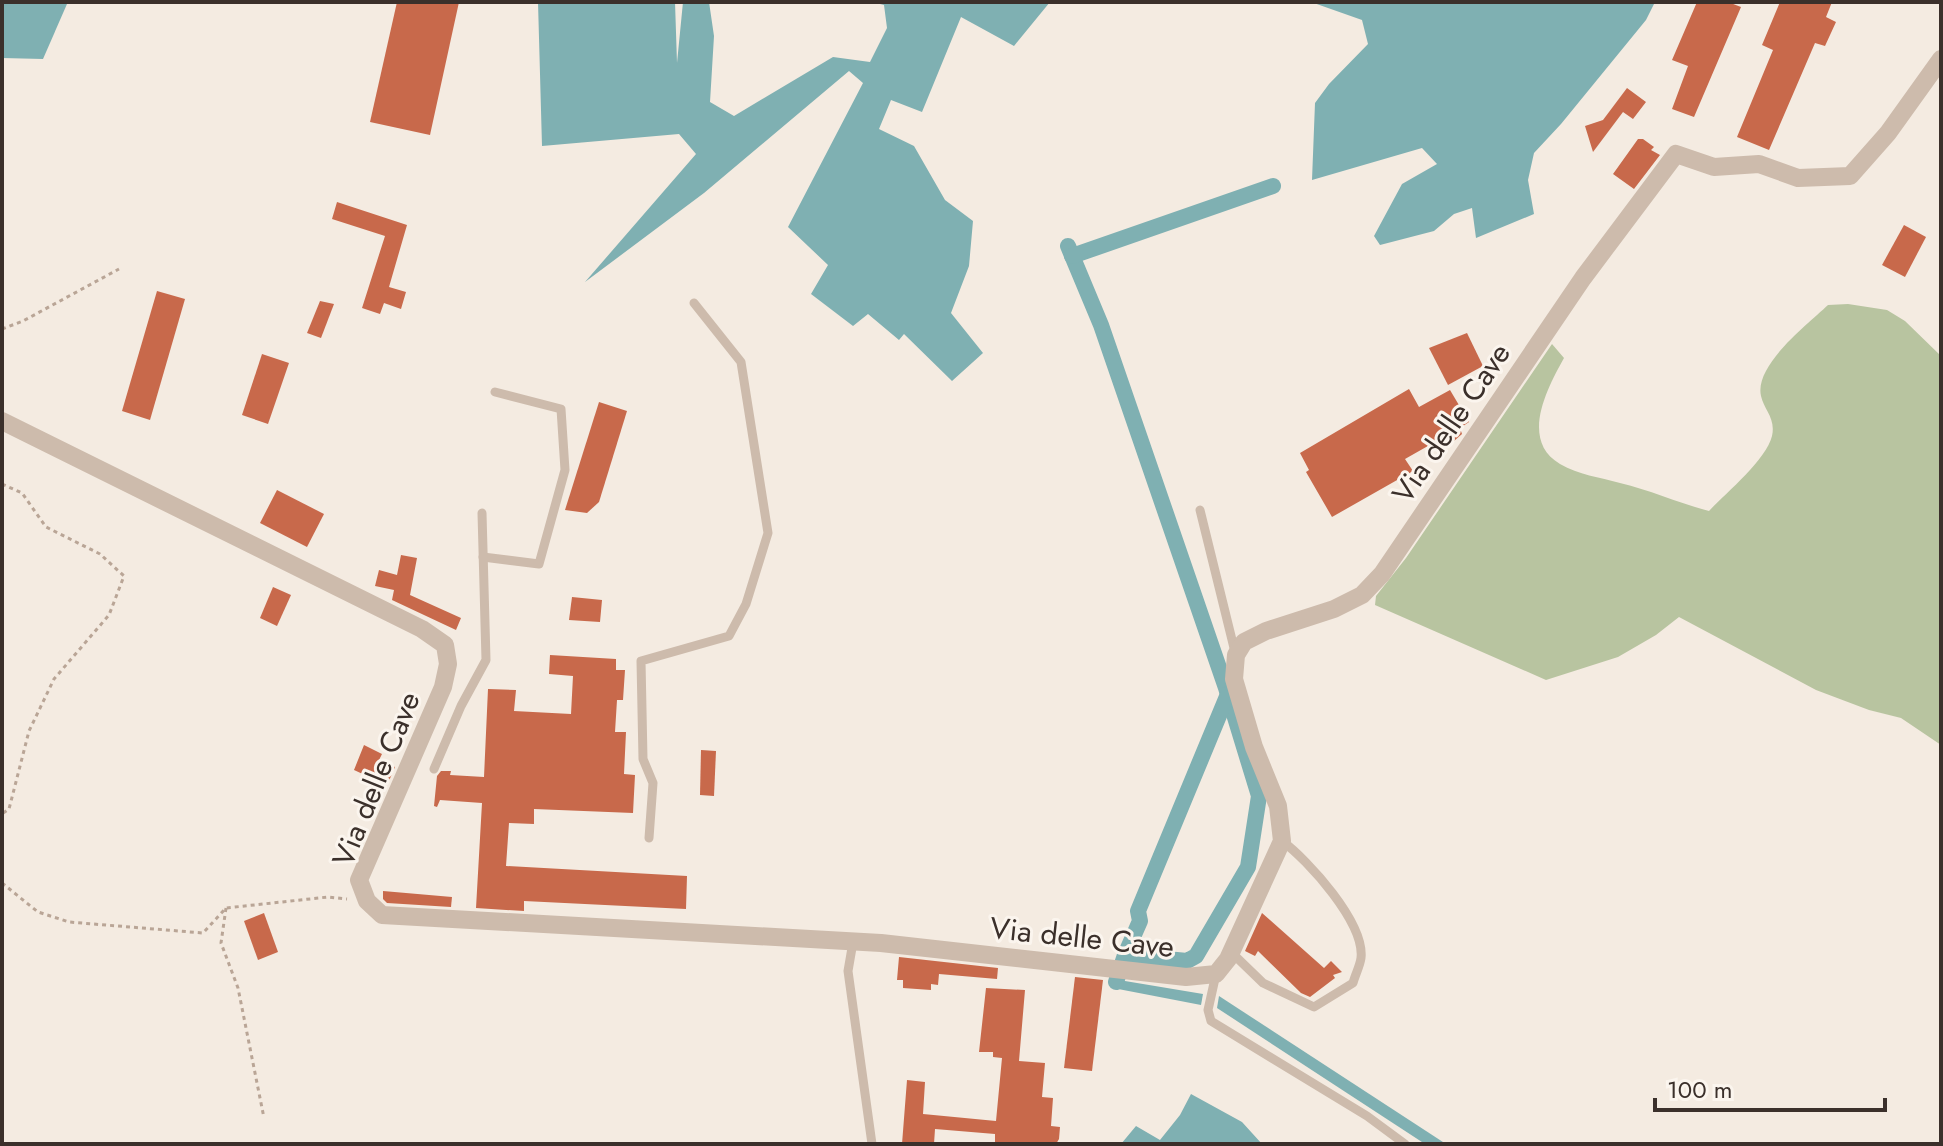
<svg xmlns="http://www.w3.org/2000/svg" width="1943" height="1146" font-family="Jost,sans-serif">
	<rect width="100%" height="100%" fill="#f4ebe1"/>
	<path fill="#b8c4a0" d="M 1848,304 L 1887,310 L 1905,321 L 1941,356 L 1941,745 L 1901,718 L 1869,710 L 1816,690 L 1679,617 L 1656,635 L 1618,657 L 1546,680 L 1375,605 L 1376,596 L 1406,558 L 1552,344 L 1564,358 C 1548,387 1519,440 1560,464 C 1579,475 1599,477 1620,483 C 1650,490 1678,503 1709,511 C 1727,492 1766,460 1772,436 C 1776,418 1764,410 1761,396 C 1754,365 1808,324 1828,305 Z"/>
	<g fill="#7fb0b2">
		<path d="M 2,2 L 62,2 L 67,4 L 43,59 L 2,58 Z"/>
		<path d="M 538,2 L 675,2 L 677,63 L 683,2 L 709,2 L 714,36 L 710,102 L 734,116 L 833,57 L 870,62 L 887,28 L 884,5 L 872,2 L 1050,2 L 1014,46 L 961,17 L 922,112 L 891,100 L 879,129 L 914,146 L 945,200 L 973,221 L 969,266 L 951,313 L 983,353 L 952,381 L 904,334 L 899,340 L 868,314 L 853,326 L 811,294 L 828,265 L 788,227 L 863,83 L 849,71 L 704,193 L 585,282 L 696,154 L 679,134 L 542,146 Z"/>
		<path d="M 1311,2 L 1655,2 L 1646,20 L 1561,124 L 1534,153 L 1528,180 L 1534,214 L 1476,238 L 1472,208 L 1454,214 L 1434,231 L 1380,245 L 1374,236 L 1402,184 L 1437,164 L 1422,148 L 1312,180 L 1315,103 L 1329,84 L 1368,44 L 1362,20 Z"/>
		<path d="M 1113,979 L 1203,994 L 1201,1005 L 1113,988 Z"/>
		<path d="M 1219,996 L 1446,1144 L 1425,1144 L 1217,1008 Z"/>
		<path d="M 1191,1094 L 1242,1122 L 1262,1144 L 1121,1144 L 1136,1126 L 1160,1140 L 1180,1115 Z"/>
	</g>
	<g fill="none" stroke-linecap="round" stroke-linejoin="round">
		<g stroke="#7fb0b2" stroke-width="16">
			<path d="M 1068,246 L 1101,325 L 1226,688 L 1259,796 L 1248,867 L 1196,956 L 1187,961 L 1125,955 L 1116,982"/>
			<path d="M 1072,256 L 1273,186"/>
			<path d="M 1125,955 L 1140,921 L 1138,911 L 1228,694"/>
		</g>
	</g>
	<g fill="#c8694b">
		<path d="M 397,2 L 459,2 L 430,135 L 370,122 Z"/>
		<path d="M 1697,2 L 1728,2 L 1741,7 L 1694,117 L 1672,109 L 1688,66 L 1672,60 Z"/>
		<path d="M 1780,2 L 1832,2 L 1826,17 L 1836,22 L 1825,46 L 1815,43 L 1769,150 L 1737,137 L 1773,50 L 1762,45 Z"/>
		<path d="M 1627,88 L 1646,102 L 1633,119 L 1623,112 L 1593,152 L 1585,126 L 1603,120 Z"/>
		<path d="M 1638,139 L 1643,139 L 1654,147 L 1651,150 L 1660,155 L 1634,189 L 1613,174 Z"/>
		<path d="M 337,202 L 407,225 L 389,287 L 406,292 L 401,309 L 384,303 L 380,314 L 362,308 L 385,236 L 332,219 Z"/>
		<path d="M 1904,225 L 1926,237 L 1905,277 L 1882,265 Z"/>
		<path d="M 157,291 L 185,299 L 150,420 L 122,411 Z"/>
		<path d="M 320,301 L 334,304 L 321,338 L 307,333 Z"/>
		<path d="M 1467,333 L 1483,366 L 1448,385 L 1429,348 Z"/>
		<path d="M 262,354 L 289,363 L 268,424 L 242,415 Z"/>
		<path d="M 1409,389 L 1419,407 L 1450,390 L 1469,422 L 1460,428 L 1462,434 L 1454,441 L 1449,434 L 1405,459 L 1413,471 L 1332,517 L 1306,472 L 1309,470 L 1300,453 Z"/>
		<path d="M 599,402 L 627,411 L 599,502 L 587,513 L 565,510 Z"/>
		<path d="M 277,490 L 324,514 L 307,547 L 260,523 Z"/>
		<path d="M 401,555 L 417,558 L 410,595 L 461,618 L 456,630 L 392,600 L 394,590 L 375,586 L 379,570 L 397,575 Z"/>
		<path d="M 273,587 L 291,595 L 277,626 L 260,618 Z"/>
		<path d="M 572,597 L 602,600 L 600,622 L 569,620 Z"/>
		<path d="M 550,655 L 616,659 L 616,670 L 625,670 L 623,700 L 617,700 L 615,732 L 626,732 L 624,774 L 635,775 L 633,813 L 534,809 L 534,824 L 509,823 L 506,866 L 687,876 L 686,909 L 524,901 L 524,911 L 476,908 L 482,803 L 440,800 L 437,807 L 434,806 L 437,776 L 441,771 L 451,771 L 450,775 L 484,777 L 488,689 L 516,690 L 514,711 L 571,714 L 573,676 L 549,674 Z"/>
		<path d="M 364,745 L 382,754 L 379,760 L 395,767 L 385,790 L 364,782 L 367,776 L 354,770 Z"/>
		<path d="M 701,750 L 716,751 L 714,796 L 700,795 Z"/>
		<path d="M 383,891 L 452,897 L 451,907 L 387,903 L 383,899 Z"/>
		<path d="M 264,913 L 278,952 L 258,960 L 244,921 Z"/>
		<path d="M 1262,913 L 1324,968 L 1331,961 L 1342,972 L 1333,975 L 1335,978 L 1310,997 L 1301,993 L 1258,951 L 1255,956 L 1245,951 Z"/>
		<path d="M 899,957 L 998,968 L 997,979 L 939,974 L 938,985 L 931,984 L 931,990 L 903,988 L 903,980 L 897,980 Z"/>
		<path d="M 1075,977 L 1103,980 L 1092,1071 L 1064,1068 Z"/>
		<path d="M 986,988 L 1025,990 L 1019,1061 L 1045,1063 L 1042,1097 L 1053,1098 L 1051,1126 L 1060,1127 L 1059,1139 L 1056,1144 L 995,1144 L 995,1134 L 935,1129 L 934,1144 L 902,1144 L 907,1080 L 925,1082 L 923,1114 L 996,1121 L 1002,1058 L 993,1057 L 993,1052 L 979,1052 Z"/>
	</g>
	<g fill="none" stroke-linecap="round" stroke-linejoin="round">
		<g stroke="#b9a596" stroke-width="3" stroke-dasharray="4 4" stroke-linecap="butt">
			<path d="M 2,329 L 23,321 L 119,269"/>
			<path d="M 2,484 L 22,493 L 46,527 L 100,554 L 124,576 L 109,615 L 54,679 L 29,731 L 9,809 L 2,814"/>
			<path d="M 2,883 L 38,912 L 69,922 L 203,933 L 226,908 L 328,897 L 347,899"/>
			<path d="M 226,908 L 221,943 L 238,988 L 264,1118"/>
		</g>
		<g stroke="#cdbbac" stroke-width="9">
			<path d="M 1200,510 L 1235,652"/>
			<path d="M 483,557 L 539,564 L 565,470 L 561,409 L 495,392"/>
			<path d="M 434,769 L 461,706 L 486,660 L 482,513"/>
			<path d="M 649,838 L 653,783 L 643,759 L 641,661 L 729,636 L 746,604 L 768,533 L 741,362 L 694,303"/>
			<path d="M 853,942 L 848,971 L 872,1144"/>
			<path d="M 1231,952 L 1263,983 L 1314,1007 L 1353,983 C 1355,975 1360,966 1361,958 C 1365,923 1308,860 1282,841"/>
			<path d="M 1216,974 L 1208,1010 L 1211,1021 L 1367,1116 L 1405,1144"/>
		</g>
		<path stroke="#cdbbac" stroke-width="18" d="M 2,421 L 422,629 L 445,645 L 448,664 L 443,687 L 359,880 L 367,901 L 382,915 L 881,943 L 1186,977 L 1216,974 L 1228,959 L 1282,841 L 1278,806 L 1254,747 L 1234,679 L 1236,655 L 1244,642 L 1266,631 L 1334,609 L 1362,595 L 1382,574 L 1583,278 L 1676,154 L 1714,167 L 1759,164 L 1798,178 L 1850,176 L 1888,133 L 1941,59"/>
	</g>
	<g text-anchor="middle" dominant-baseline="central" stroke-width="6" stroke-linejoin="round" paint-order="stroke">
		<g font-size="30" fill="#3b302b" stroke="#fbf5ee">
			<text transform="translate(1451 423) rotate(-56)">Via delle Cave</text>
			<text transform="translate(376 779) rotate(-68)">Via delle Cave</text>
			<text transform="translate(1082 937) rotate(6)">Via delle Cave</text>
		</g>
	</g>
	<rect width="1943" height="1146" fill="none" stroke="#3b302b" stroke-width="8"/>
	<path d="M1655 1098v12h230v-12" fill="none" stroke="#3b302b" stroke-width="4"/>
	<text x="1667" y="1098" font-size="24" fill="#3b302b" stroke="#fbf5ee" stroke-width="6" paint-order="stroke">100 m</text>
</svg>
